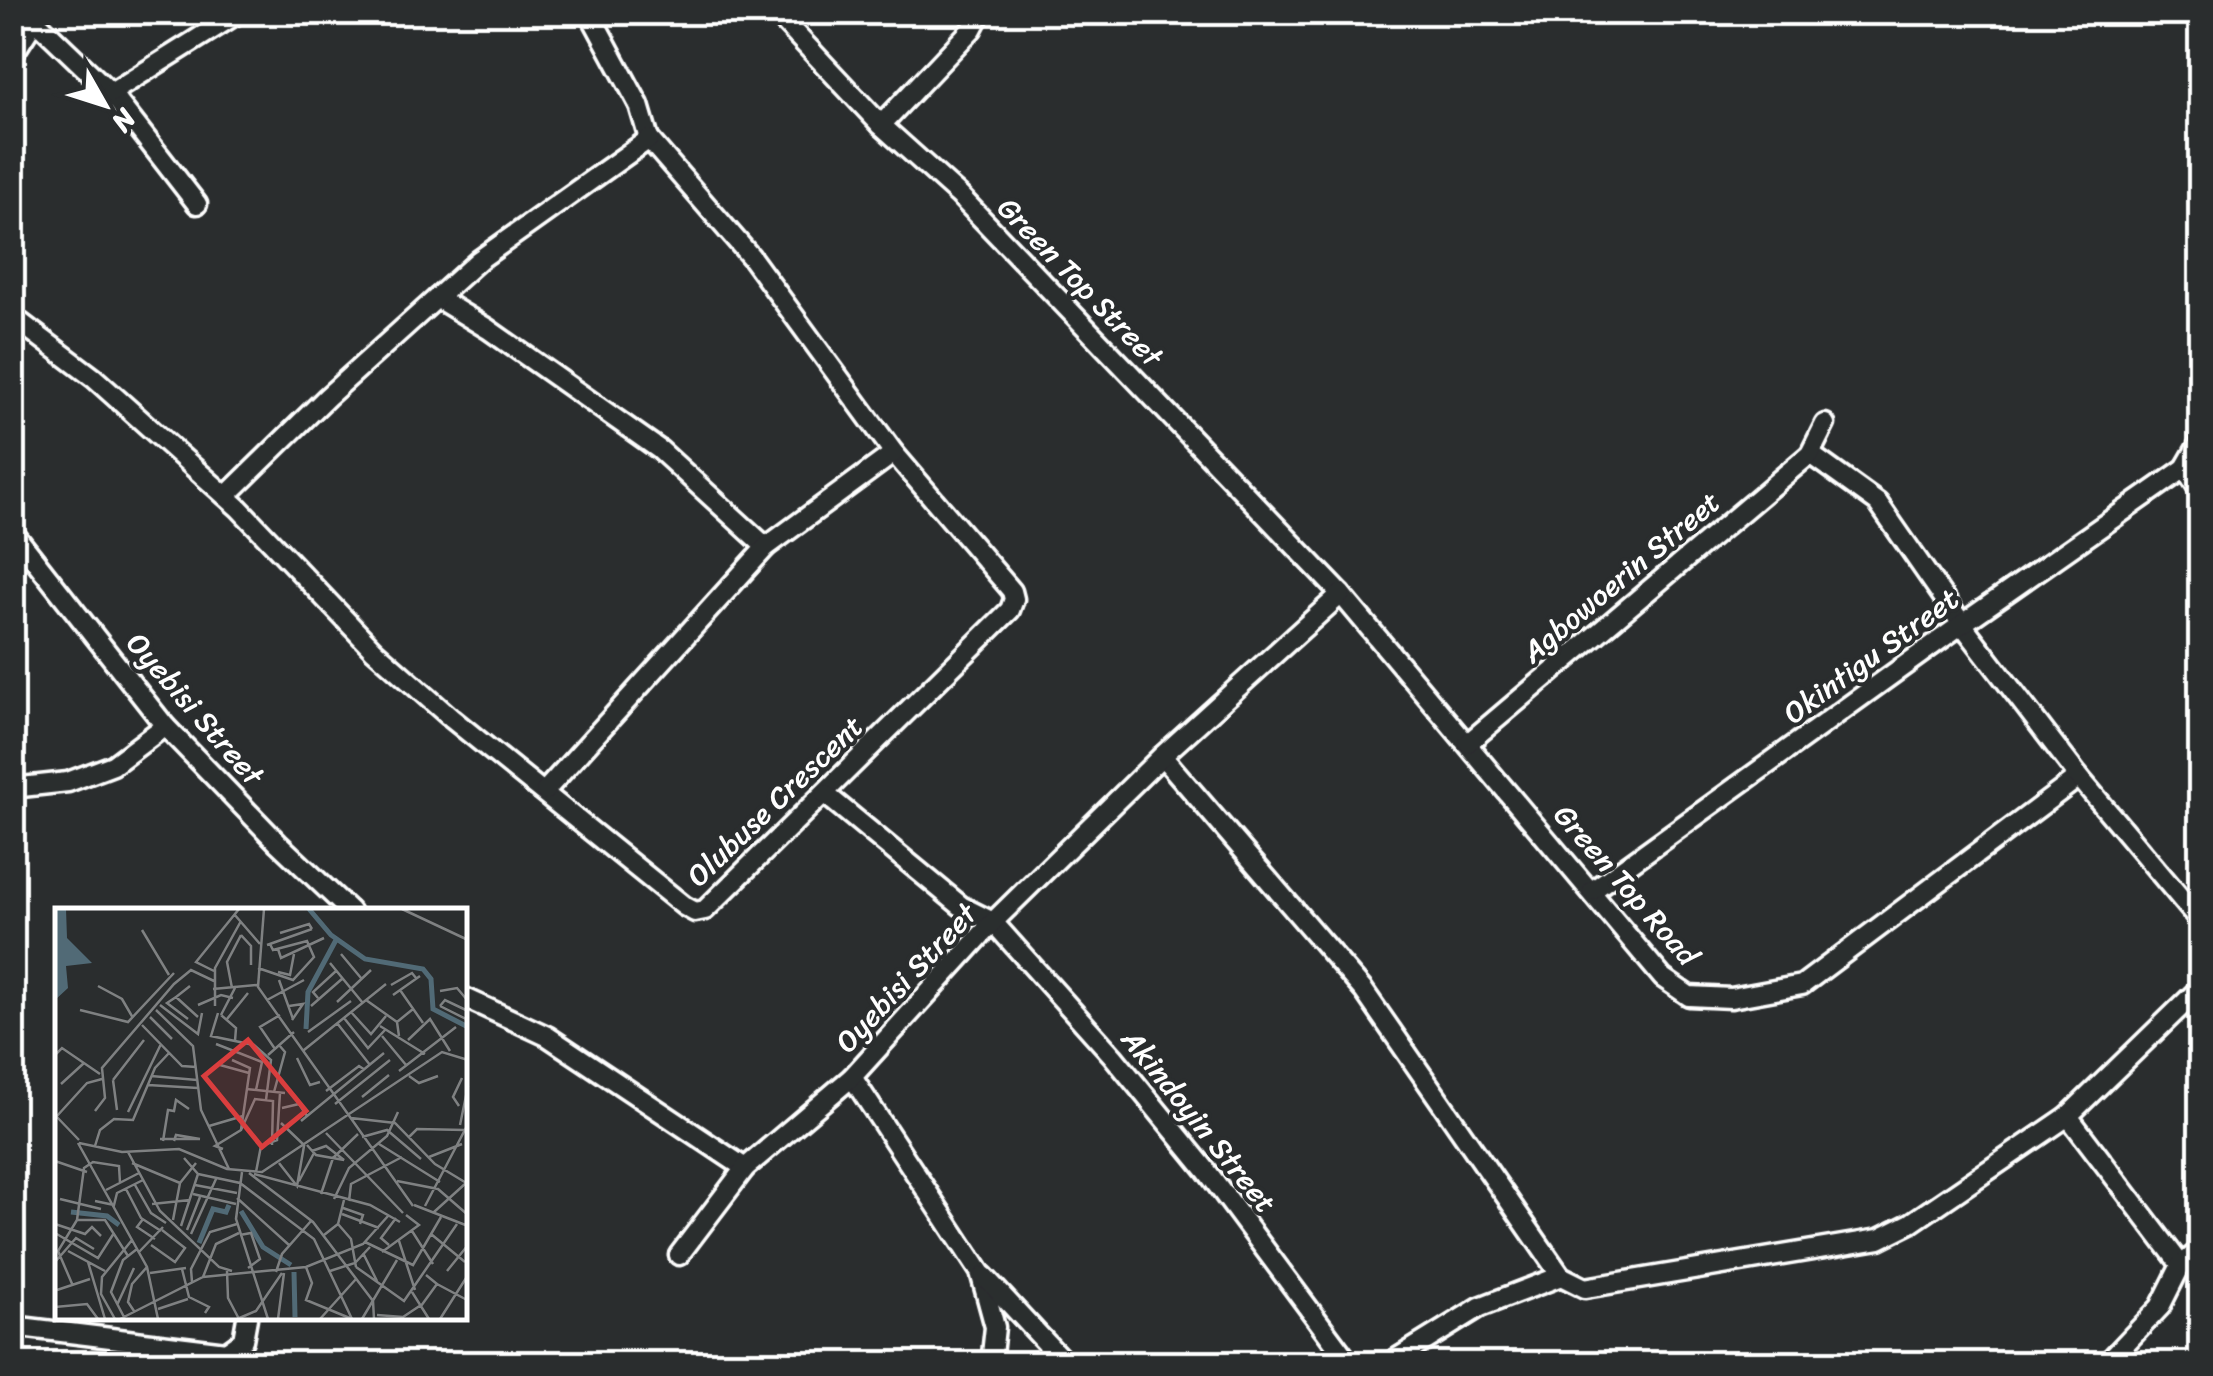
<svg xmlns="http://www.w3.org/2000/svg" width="2213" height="1376" font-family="Sriracha,sans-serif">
	<rect width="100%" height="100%" fill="#2a2d2e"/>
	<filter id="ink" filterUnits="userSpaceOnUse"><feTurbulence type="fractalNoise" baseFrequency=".01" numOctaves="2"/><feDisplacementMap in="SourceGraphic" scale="20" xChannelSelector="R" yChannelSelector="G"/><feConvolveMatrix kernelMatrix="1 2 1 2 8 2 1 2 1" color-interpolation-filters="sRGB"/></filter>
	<g filter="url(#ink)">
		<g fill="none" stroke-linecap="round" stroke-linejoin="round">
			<g stroke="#fff" stroke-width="25">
				<g id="minor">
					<path d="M 775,12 L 881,125 L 960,196 L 1341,594 L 1663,978 L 1689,996 L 1731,998 L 1802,985 L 2079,777"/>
					<path d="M 35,20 L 111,93 L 197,204"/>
					<path d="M 12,56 L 35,20 L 29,12"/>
					<path d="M 111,93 L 240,12"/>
					<path d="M 881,125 L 972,29 L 981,12"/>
					<path d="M 437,298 L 488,329 L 660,450 L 766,547"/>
					<path d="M 12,316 L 94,378 L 239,508 L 374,650 L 451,718 L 684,906 L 695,912 L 705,910 L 1010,610 L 1014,599 L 1012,591 L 894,453 L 751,257 L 649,139 L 639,105 L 589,12"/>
					<path d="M 1810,454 L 1878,503 L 1962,624 L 2079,777 L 2200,921"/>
					<path d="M 2185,468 L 2200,491"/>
					<path d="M 226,496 L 327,397 L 479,260 L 649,139"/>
					<path d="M 12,531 L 165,726 L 278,843 L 350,911"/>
					<path d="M 1468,743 L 1810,454 L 1825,424"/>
					<path d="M 1162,756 L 1364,991 L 1561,1276 L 1585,1288 L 1879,1239 L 1911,1223 L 2068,1116 L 2200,988"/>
					<path d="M 12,788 L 68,782 L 113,765 L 165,726"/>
					<path d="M 545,791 L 766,547 L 894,453"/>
					<path d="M 825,794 L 961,906 L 993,922 L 1113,1056 L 1206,1170 L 1350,1364"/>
					<path d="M 1592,891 L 1962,624 L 2185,468 L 2200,442"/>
					<path d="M 465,998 L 547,1036 L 745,1168"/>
					<path d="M 852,1077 L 980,1272 L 995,1327 L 991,1364"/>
					<path d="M 2068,1116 L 2181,1265"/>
					<path d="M 679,1255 L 745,1168 L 852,1077 L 993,922 L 1162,756 L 1341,594"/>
					<path d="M 984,1276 L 1066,1364"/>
					<path d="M 12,1326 L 226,1352 L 243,1340 L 247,1318"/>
					<path d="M 1388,1364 L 1480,1307 L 1561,1276"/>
					<path d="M 2106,1364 L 2160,1307 L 2181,1265 L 2200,1250"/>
				</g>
			</g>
			<use href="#minor" stroke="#2a2d2e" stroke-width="18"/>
		</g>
	</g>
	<g text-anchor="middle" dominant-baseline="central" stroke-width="8" stroke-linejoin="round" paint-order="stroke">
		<g font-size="30" fill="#fff" stroke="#2a2d2e">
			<text transform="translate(1080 282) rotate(46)">Green Top Street</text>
			<text transform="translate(1621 577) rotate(-40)">Agbowoerin Street</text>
			<text transform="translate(1871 656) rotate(-36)">Okintigu Street</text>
			<text transform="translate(195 709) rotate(49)">Oyebisi Street</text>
			<text transform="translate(775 801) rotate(-44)">Olubuse Crescent</text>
			<text transform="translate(1626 885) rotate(49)">Green Top Road</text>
			<text transform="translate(906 978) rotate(-47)">Oyebisi Street</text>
			<text transform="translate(1199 1121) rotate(51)">Akindoyin Street</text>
		</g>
	</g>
	<g transform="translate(55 908)">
		<rect width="412" height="412" fill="#2a2d2e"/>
		<path d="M 0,1 L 11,1 L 12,30 L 37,55 L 11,58 L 13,80 L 0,92 Z" fill="#516a76"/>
		<path fill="none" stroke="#516a76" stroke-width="5" d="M 254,1 L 276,27 L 310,51 L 368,61 L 376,71 L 378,101 L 413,119M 251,121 L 253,84 L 281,32M 186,303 L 208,339 L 236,357M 16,304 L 52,308 L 64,317M 144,335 L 158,301 L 171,304 L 174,297M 239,364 L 240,409"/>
		<path fill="none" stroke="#7f8182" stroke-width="2.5" d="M 209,1 L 203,79 L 358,298M 347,1 L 413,32M 179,6 L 205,36M 87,22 L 114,67M 225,25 L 254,16 L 257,21M 186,27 L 196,38 L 196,57M 212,37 L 257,21M 223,41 L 226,50 L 269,30M 286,46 L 306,70M 275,55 L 307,94M 203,60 L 238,72 L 259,49 L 252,33 L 218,42 L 215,36M 159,63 L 141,54 L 184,1M 223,64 L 235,67 L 239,46M 224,72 L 238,111M 336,77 L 357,65 L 361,70M 43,78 L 67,91 L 78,110M 135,78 L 121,89 L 143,109M 177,80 L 172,54 L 186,27M 158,81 L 202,77M 345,82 L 368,115M 385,83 L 402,80 L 413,93M 338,87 L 365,68M 121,89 L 112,95 L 133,111M 263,90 L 258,84 L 281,63M 212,92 L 249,72M 311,92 L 342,114M 282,94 L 316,62M 105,97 L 143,126 L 147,105M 143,97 L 166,87 L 178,90M 160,98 L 160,60 L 186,13M 234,98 L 248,96 L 237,112M 256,98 L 288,70M 385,98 L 390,92 L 413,103M 385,98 L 413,112M 25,102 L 73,114 L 119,65M 101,102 L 138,138 L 146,202 L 174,261M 296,104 L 316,126 L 331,108M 163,105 L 156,128 L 199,137 L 216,152 L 211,192M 166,107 L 181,78M 166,107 L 181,120 L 180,133M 95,109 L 117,131M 289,110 L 313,140 L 330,122M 172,111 L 193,85M 282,115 L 315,157M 87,117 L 127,158 L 141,159M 325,118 L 370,146M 253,124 L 296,93M 327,128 L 351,157M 344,128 L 342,114 L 358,101M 353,132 L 375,111 L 395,143M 161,136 L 207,154 L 201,182M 220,141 L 205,119 L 225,107M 249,142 L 331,76M 0,147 L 7,140 L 45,166M 213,147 L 239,124M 242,150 L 255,177 L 265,174M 165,157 L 194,165M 344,163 L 401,119M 96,168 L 142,172M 354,168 L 364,175 L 383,168M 58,172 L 89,132M 58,172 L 62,202M 6,176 L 29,155M 93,177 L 143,180M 191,181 L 230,185M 271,183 L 304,158 L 310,162M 219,184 L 230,144 L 224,137M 307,189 L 334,167M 280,196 L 335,152M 404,198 L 398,189 L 407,170M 227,200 L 244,196 L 252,208M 40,203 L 50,190 L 47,160 L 119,76 L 136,62 L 159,73M 73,204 L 106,136M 0,207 L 24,232M 2,208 L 32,175 L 47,171M 296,210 L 340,215 L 380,256 L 413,276M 246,213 L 329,145M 226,215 L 250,238M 405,217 L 413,178M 154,218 L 188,208M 186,222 L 200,191 L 218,193 L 217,237M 271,225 L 348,305M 307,229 L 332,222 L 366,251M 354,229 L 362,221 L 410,222M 105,231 L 145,231M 108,233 L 113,202 L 119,203 L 121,192 L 134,201M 119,233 L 121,227 L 145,231M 23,235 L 92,359 L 103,411M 24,235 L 67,244 L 124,241 L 172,261 L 207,264 L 387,144 L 413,152M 324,236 L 385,274M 252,237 L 259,245 L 261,247 L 289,252 L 271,238 L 257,243M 40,238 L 45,222 L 59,211 L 78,212 L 100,160 L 114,145M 168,241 L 160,238 L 186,222 L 195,160 L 177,152M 73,244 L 105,303 L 164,359 L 177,363M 374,249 L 407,236M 0,253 L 32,264M 77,255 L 125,275M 224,255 L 242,278 L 249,238M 187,264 L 181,311 L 213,411M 201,264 L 206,238 L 222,232 L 225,185M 194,265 L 258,314 L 318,393 L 319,411M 143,266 L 185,275 L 259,331 L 297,411M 199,266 L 315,297 L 345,314M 244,273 L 259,245M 342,273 L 383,281 L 413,307M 80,277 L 96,305 L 111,315M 140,277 L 182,285M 71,281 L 86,310 L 106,323M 51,282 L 84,265M 138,286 L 181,296M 266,286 L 278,250 L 303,226M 182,290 L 234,337M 5,291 L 46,301M 279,291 L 294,260 L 332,228 L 343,204M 40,293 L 59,297 L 62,285 L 88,272M 294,293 L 296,276 L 347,249M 97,296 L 135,292M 359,297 L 413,318M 370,298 L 413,216M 288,300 L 308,307 L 305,316M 379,304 L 411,275M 287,306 L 324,320M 88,311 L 82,319 L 100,331M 22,312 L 50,312 L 73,348M 118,312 L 125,275 L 141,255M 0,316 L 30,326 L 37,319 L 46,328M 283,316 L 296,331 L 301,359M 126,318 L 143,266 L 129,250M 132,322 L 145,289M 357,323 L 378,356M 0,325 L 43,350 L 59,325M 136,326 L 161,271M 376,326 L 410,354M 185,327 L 196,325 L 205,351 L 193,360M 269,327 L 283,316 L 289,292M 344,333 L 360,382M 310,334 L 358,357 L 386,309M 96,337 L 120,354 L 130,340 L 107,322M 334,337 L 326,330 L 341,310M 13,343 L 50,363M 327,344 L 364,317 L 351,307M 83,345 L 108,319M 308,345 L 322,373M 0,354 L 21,330 L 39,341M 33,354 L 50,411M 251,359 L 257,375 L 251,392 L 297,411M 301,359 L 349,393 L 402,316M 127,361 L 134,389 L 154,399 L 150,405M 172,363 L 173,390 L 184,411M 275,363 L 300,355 L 315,339M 392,363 L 413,337M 221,364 L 227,346 L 256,313M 95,365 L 131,360M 148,369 L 161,336 L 184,325M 137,374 L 136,361 L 155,324 L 182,316M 382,376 L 412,392M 18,378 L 3,343 L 22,312 L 29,260 L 38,254 L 64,258 L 65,275M 2,382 L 35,371M 357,384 L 374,411M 62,397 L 79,360M 366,398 L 382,376 L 371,367M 0,399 L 32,396 L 43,411M 103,401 L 133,391M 79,403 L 73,394 L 77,376 L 92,359M 322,407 L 348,409 L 366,397M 69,409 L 56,384 L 68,352 L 82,341M 60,411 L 46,386 L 47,369 L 77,332M 65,411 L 148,369 L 251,359 L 308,336 L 333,308M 182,411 L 201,403 L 227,365M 223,411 L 229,365M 265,411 L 301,371M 307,411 L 342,352M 385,411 L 413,367"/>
		<path fill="#da3e3e" fill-opacity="0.15" stroke="#da3e3e" stroke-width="5" d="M 193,132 L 251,203 L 207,239 L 149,168 Z"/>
		<rect width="412" height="412" fill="none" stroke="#fff" stroke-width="5"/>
	</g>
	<rect width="2213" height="1376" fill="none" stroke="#2a2d2e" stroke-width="50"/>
	<rect x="25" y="25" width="2163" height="1326" fill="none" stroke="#fff" stroke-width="4" filter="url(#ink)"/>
	<g transform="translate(105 105) rotate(129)" stroke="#2a2d2e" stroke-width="8" paint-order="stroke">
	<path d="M0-8L18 38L0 25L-18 38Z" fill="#ffffff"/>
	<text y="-15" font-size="28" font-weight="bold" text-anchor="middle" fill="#ffffff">N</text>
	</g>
</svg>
